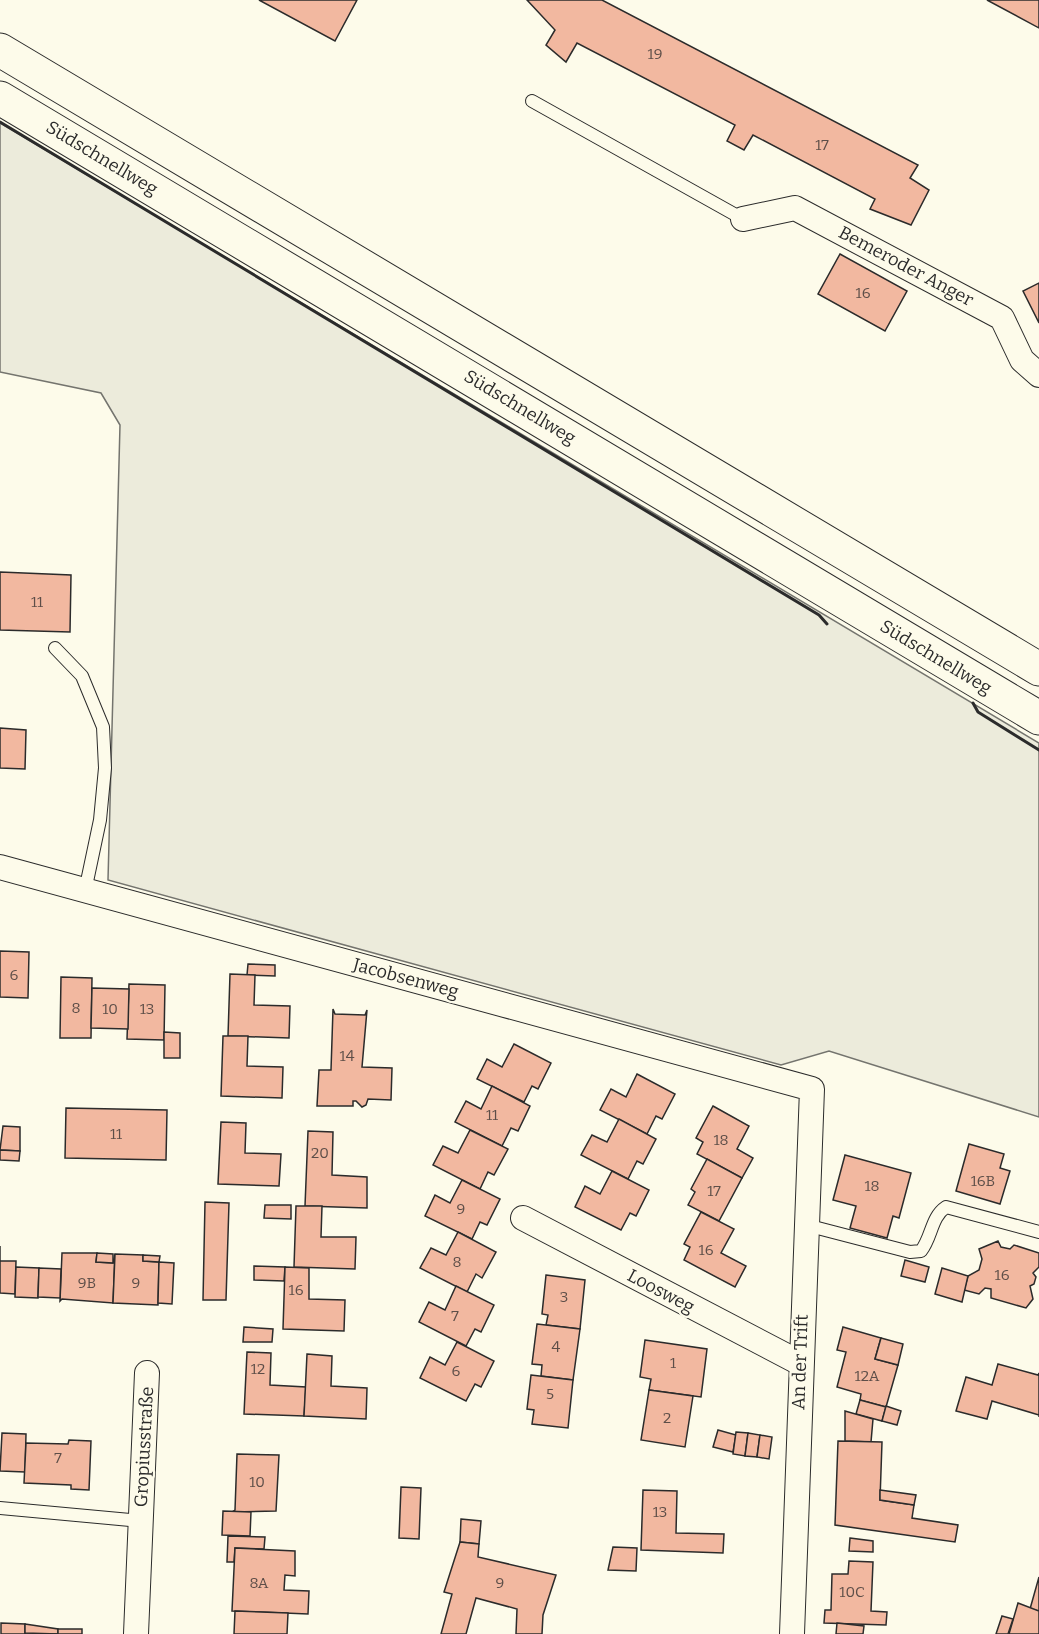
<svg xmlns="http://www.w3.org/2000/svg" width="1039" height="1634" font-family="Bitter,serif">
	<rect width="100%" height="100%" fill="#fdfbea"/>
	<path fill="#ecebdb" stroke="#74746e" stroke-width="1.5" d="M 0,123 L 1039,743 L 1039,1117 L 829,1051 L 781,1065 L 108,880 L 120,425 L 101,393 L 0,372 Z"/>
	<g fill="#f2b8a0" stroke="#2b2b2b" stroke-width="1.5">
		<path d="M 259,0 L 357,0 L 335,41 Z"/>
		<path d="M 527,0 L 602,0 L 918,165 L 910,178 L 929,190 L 911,225 L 870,209 L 875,199 L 753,135 L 744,150 L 727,141 L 735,125 L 577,43 L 566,62 L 546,45 L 555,30 Z"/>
		<path d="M 987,0 L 1039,0 L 1039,28 Z"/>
		<path d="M 840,254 L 907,291 L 885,331 L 818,294 Z"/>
		<path d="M 1039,283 L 1039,323 L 1023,291 Z"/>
		<path d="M 0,572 L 71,575 L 70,632 L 0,630 Z"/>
		<path d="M 0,728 L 26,730 L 25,769 L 0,768 Z"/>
		<path d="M 0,951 L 29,952 L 28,998 L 0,997 Z"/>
		<path d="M 248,964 L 275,965 L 275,976 L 247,975 Z"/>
		<path d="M 230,974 L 255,975 L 254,1005 L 290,1006 L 289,1038 L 228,1036 Z"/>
		<path d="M 61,977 L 92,978 L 91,1038 L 60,1038 Z"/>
		<path d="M 129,984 L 165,985 L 164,1040 L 127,1039 Z"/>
		<path d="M 92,988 L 129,989 L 128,1029 L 91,1028 Z"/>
		<path d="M 333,1009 L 335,1014 L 365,1015 L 367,1010 L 362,1067 L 392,1068 L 391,1100 L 368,1099 L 366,1105 L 362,1107 L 356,1101 L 353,1101 L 353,1106 L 317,1106 L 319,1070 L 331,1070 Z"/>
		<path d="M 164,1032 L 180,1033 L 180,1058 L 164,1058 Z"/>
		<path d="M 223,1036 L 248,1036 L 247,1066 L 283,1067 L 282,1098 L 221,1096 Z"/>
		<path d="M 514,1044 L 551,1063 L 538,1089 L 532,1086 L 524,1102 L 477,1079 L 487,1059 L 502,1067 Z"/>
		<path d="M 637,1074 L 675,1094 L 662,1119 L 656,1116 L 647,1134 L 600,1110 L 611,1089 L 626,1097 Z"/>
		<path d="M 492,1086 L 530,1106 L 518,1131 L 511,1128 L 502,1146 L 455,1122 L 466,1101 L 481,1109 Z"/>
		<path d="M 713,1106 L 749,1126 L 737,1149 L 753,1158 L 742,1178 L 697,1154 L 703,1142 L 696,1138 Z"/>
		<path d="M 66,1108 L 167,1110 L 166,1160 L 65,1158 Z"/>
		<path d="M 619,1119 L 656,1139 L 643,1164 L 637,1161 L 628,1179 L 581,1155 L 592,1135 L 607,1142 Z"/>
		<path d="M 221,1122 L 246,1123 L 245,1153 L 281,1154 L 279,1186 L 218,1184 Z"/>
		<path d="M 3,1126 L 20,1127 L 20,1151 L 0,1150 Z"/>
		<path d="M 470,1130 L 508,1149 L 494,1175 L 488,1172 L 480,1189 L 433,1165 L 443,1146 L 458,1153 Z"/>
		<path d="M 308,1131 L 333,1132 L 332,1175 L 367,1177 L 367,1208 L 305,1206 Z"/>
		<path d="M 969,1144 L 1004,1154 L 1000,1168 L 1010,1171 L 1000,1204 L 956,1191 Z"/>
		<path d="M 0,1150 L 20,1151 L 19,1161 L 0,1160 Z"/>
		<path d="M 845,1155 L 911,1173 L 899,1218 L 893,1216 L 887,1238 L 850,1228 L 856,1206 L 833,1200 Z"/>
		<path d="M 707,1159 L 742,1178 L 719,1221 L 688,1205 L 695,1192 L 691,1189 Z"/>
		<path d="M 612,1171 L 649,1190 L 636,1216 L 630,1213 L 621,1230 L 575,1207 L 585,1186 L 600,1194 Z"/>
		<path d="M 462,1180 L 500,1199 L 487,1225 L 480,1222 L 472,1239 L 425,1216 L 435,1195 L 450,1203 Z"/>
		<path d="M 205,1202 L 229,1203 L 226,1300 L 203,1300 Z"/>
		<path d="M 265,1205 L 291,1205 L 291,1219 L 264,1218 Z"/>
		<path d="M 296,1206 L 322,1206 L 321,1237 L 356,1237 L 355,1269 L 294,1267 Z"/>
		<path d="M 701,1212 L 734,1229 L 721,1253 L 746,1266 L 735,1287 L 684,1260 L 690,1247 L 684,1244 Z"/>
		<path d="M 458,1232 L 496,1252 L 482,1278 L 476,1274 L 467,1292 L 420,1268 L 431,1248 L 446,1255 Z"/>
		<path d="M 998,1241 L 1001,1247 L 1010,1249 L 1014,1245 L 1039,1253 L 1039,1267 L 1033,1273 L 1036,1277 L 1034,1284 L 1030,1286 L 1033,1299 L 1026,1308 L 991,1298 L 991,1289 L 985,1288 L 979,1294 L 964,1290 L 968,1276 L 979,1270 L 982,1259 L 979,1249 Z"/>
		<path d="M 0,1246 L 0,1261 L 16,1261 L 15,1294 L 0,1293 Z"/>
		<path d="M 62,1253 L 97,1253 L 96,1262 L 113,1263 L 115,1254 L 113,1303 L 62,1299 L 60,1301 Z"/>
		<path d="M 97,1253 L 113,1254 L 113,1263 L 96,1262 Z"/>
		<path d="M 115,1254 L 143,1255 L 143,1261 L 159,1262 L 158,1305 L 113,1303 Z"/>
		<path d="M 143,1255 L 160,1256 L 159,1262 L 143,1261 Z"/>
		<path d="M 905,1260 L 929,1267 L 925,1282 L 901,1276 Z"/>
		<path d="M 159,1262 L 174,1263 L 172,1304 L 158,1303 Z"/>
		<path d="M 254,1266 L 285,1267 L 284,1281 L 254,1280 Z"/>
		<path d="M 16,1267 L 39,1268 L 38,1298 L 15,1297 Z"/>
		<path d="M 285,1267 L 309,1268 L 309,1299 L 345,1300 L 344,1331 L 283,1329 Z"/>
		<path d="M 39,1268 L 61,1269 L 60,1298 L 38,1297 Z"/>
		<path d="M 942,1268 L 968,1276 L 962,1302 L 935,1294 Z"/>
		<path d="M 546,1275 L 585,1280 L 580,1329 L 546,1325 L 548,1315 L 542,1314 Z"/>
		<path d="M 456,1286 L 494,1305 L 481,1332 L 475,1329 L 466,1346 L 419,1322 L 429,1302 L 445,1310 Z"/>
		<path d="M 537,1324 L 580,1329 L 573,1380 L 541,1376 L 542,1365 L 532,1364 Z"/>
		<path d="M 244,1327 L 273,1329 L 272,1342 L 243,1342 Z"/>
		<path d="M 843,1327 L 881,1338 L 875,1359 L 898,1365 L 886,1407 L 860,1400 L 861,1394 L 837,1387 L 846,1352 L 837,1350 Z"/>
		<path d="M 881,1338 L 903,1344 L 898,1365 L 875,1359 Z"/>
		<path d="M 645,1340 L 707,1349 L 701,1397 L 649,1390 L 651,1379 L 640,1377 Z"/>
		<path d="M 457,1342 L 494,1361 L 481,1387 L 475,1384 L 466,1401 L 420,1378 L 430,1357 L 445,1365 Z"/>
		<path d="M 247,1352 L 271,1353 L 270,1385 L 306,1387 L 304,1416 L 244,1414 Z"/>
		<path d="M 307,1354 L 332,1356 L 331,1386 L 367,1388 L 366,1419 L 304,1416 Z"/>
		<path d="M 998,1364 L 1038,1375 L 1039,1373 L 1039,1417 L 1039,1415 L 992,1401 L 987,1419 L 956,1411 L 966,1377 L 992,1385 Z"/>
		<path d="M 531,1375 L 573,1380 L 568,1428 L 532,1424 L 534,1410 L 527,1409 Z"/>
		<path d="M 649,1390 L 693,1396 L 685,1447 L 641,1440 Z"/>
		<path d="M 860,1400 L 886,1407 L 882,1421 L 856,1414 Z"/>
		<path d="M 886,1406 L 901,1411 L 897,1425 L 882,1421 Z"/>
		<path d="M 845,1411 L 873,1419 L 871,1442 L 845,1441 Z"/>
		<path d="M 718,1430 L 736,1435 L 733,1452 L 713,1447 Z"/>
		<path d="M 736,1432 L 748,1433 L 745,1456 L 733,1454 Z"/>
		<path d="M 2,1433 L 26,1434 L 25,1472 L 0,1471 Z"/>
		<path d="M 748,1433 L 760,1435 L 757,1457 L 745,1456 Z"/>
		<path d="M 760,1435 L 772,1437 L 769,1459 L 757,1457 Z"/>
		<path d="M 69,1440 L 91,1441 L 89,1490 L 71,1489 L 71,1485 L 24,1483 L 26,1443 L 68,1444 Z"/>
		<path d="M 838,1441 L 882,1442 L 880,1500 L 914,1505 L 912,1518 L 958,1525 L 955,1542 L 835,1525 Z"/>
		<path d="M 237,1454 L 279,1455 L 276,1511 L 232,1512 L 235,1510 Z"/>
		<path d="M 401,1487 L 421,1488 L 419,1539 L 399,1538 Z"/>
		<path d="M 643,1490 L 677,1491 L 676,1533 L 724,1534 L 723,1553 L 641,1550 Z"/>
		<path d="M 880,1490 L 916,1495 L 914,1505 L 880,1500 Z"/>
		<path d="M 223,1511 L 251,1512 L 250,1536 L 222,1535 Z"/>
		<path d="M 461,1519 L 481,1521 L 479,1544 L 460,1542 Z"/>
		<path d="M 228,1536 L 265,1537 L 264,1549 L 235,1548 L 234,1562 L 227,1562 Z"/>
		<path d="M 850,1538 L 873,1541 L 873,1552 L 849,1551 Z"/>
		<path d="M 460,1542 L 479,1544 L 478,1557 L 556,1575 L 543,1615 L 542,1634 L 516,1634 L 517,1609 L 476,1598 L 466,1634 L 441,1634 L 452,1594 L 444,1592 Z"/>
		<path d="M 613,1547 L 637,1548 L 636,1571 L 608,1570 Z"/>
		<path d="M 235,1548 L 295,1551 L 295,1576 L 285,1575 L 284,1590 L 309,1591 L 308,1614 L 232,1611 Z"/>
		<path d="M 849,1561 L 873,1562 L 871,1611 L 887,1612 L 886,1625 L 824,1623 L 825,1610 L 831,1610 L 832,1574 L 848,1574 Z"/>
		<path d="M 1039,1577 L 1039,1611 L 1030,1609 Z"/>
		<path d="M 1018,1603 L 1039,1611 L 1039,1634 L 1009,1634 Z"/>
		<path d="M 235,1611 L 288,1613 L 287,1634 L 234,1634 Z"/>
		<path d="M 1002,1616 L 1013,1619 L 1008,1634 L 996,1634 Z"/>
		<path d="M 1,1623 L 25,1624 L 25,1634 L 1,1634 Z"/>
		<path d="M 837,1623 L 864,1626 L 863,1634 L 836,1634 Z"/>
		<path d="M 25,1624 L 58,1629 L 58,1634 L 25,1633 Z"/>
		<path d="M 58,1629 L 82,1629 L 82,1634 L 25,1634 L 58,1634 Z"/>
	</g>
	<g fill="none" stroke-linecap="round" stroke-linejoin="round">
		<g stroke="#2b2b2b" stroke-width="14">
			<g id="service">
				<path d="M 532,101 L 743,219"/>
				<path d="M 55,648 L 82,676 L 103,727 L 105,768 L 100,820 L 85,891"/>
				<path d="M 806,1225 L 910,1252 L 921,1251 C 932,1237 931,1217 946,1207 L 1039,1232"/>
				<path d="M 0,1508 L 141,1521"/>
			</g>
		</g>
		<g stroke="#2b2b2b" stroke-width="26">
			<g id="minor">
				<path d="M 743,219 L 795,208 L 1002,318 L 1022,360 L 1039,375"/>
				<path d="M 0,867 L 812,1089 L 792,1634"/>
				<path d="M 523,1218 L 800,1363"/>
				<path d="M 136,1634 L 147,1373"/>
			</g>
		</g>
		<g stroke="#2b2b2b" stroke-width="35">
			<g id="trunk">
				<path d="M 0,50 L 1039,669"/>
				<path d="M 0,98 L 1039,718"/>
			</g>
		</g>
		<use href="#service" stroke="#fdfbea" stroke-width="12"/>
		<use href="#minor" stroke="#fdfbea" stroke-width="24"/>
		<use href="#trunk" stroke="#fdfbea" stroke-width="33"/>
		<g stroke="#2b2b2b" stroke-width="3">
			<path d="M 0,122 L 819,615 L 827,624"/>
			<path d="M 973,703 L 978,712 L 1039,750"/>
		</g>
	</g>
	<g text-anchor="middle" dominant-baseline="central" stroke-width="4.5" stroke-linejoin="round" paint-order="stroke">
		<g font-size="15" fill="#5d4e48">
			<text x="655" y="54">19</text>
			<text x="822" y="145">17</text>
			<text x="863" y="293">16</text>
			<text x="37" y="602">11</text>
			<text x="14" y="975">6</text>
			<text x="76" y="1008">8</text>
			<text x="110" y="1009">10</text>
			<text x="147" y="1009">13</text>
			<text x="347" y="1056">14</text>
			<text x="492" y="1115">11</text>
			<text x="116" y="1134">11</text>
			<text x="721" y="1140">18</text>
			<text x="320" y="1153">20</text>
			<text x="983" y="1181">16B</text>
			<text x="872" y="1186">18</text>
			<text x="714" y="1191">17</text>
			<text x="461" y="1209">9</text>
			<text x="706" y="1250">16</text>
			<text x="457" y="1262">8</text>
			<text x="1002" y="1275">16</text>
			<text x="87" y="1283">9B</text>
			<text x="136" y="1283">9</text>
			<text x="296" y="1290">16</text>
			<text x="564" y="1297">3</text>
			<text x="455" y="1316">7</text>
			<text x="556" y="1347">4</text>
			<text x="673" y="1363">1</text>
			<text x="258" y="1369">12</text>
			<text x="456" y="1371">6</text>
			<text x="867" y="1376">12A</text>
			<text x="550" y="1394">5</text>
			<text x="667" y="1418">2</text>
			<text x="58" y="1458">7</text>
			<text x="257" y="1482">10</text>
			<text x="660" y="1512">13</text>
			<text x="259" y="1583">8A</text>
			<text x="500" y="1583">9</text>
			<text x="852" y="1592">10C</text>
		</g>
		<g font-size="18" fill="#2b2b2b" stroke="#fdfbea">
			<text transform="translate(102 158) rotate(31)">Südschnellweg</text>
			<text transform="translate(906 266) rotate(28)">Bemeroder Anger</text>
			<text transform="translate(520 407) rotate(31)">Südschnellweg</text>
			<text transform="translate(936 657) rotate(31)">Südschnellweg</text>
			<text transform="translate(406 978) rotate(15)">Jacobsenweg</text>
			<text transform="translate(661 1291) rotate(28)">Loosweg</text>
			<text transform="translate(800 1362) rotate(-88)">An der Trift</text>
			<text transform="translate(144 1447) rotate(-87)">Gropiusstraße</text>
		</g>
	</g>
</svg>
